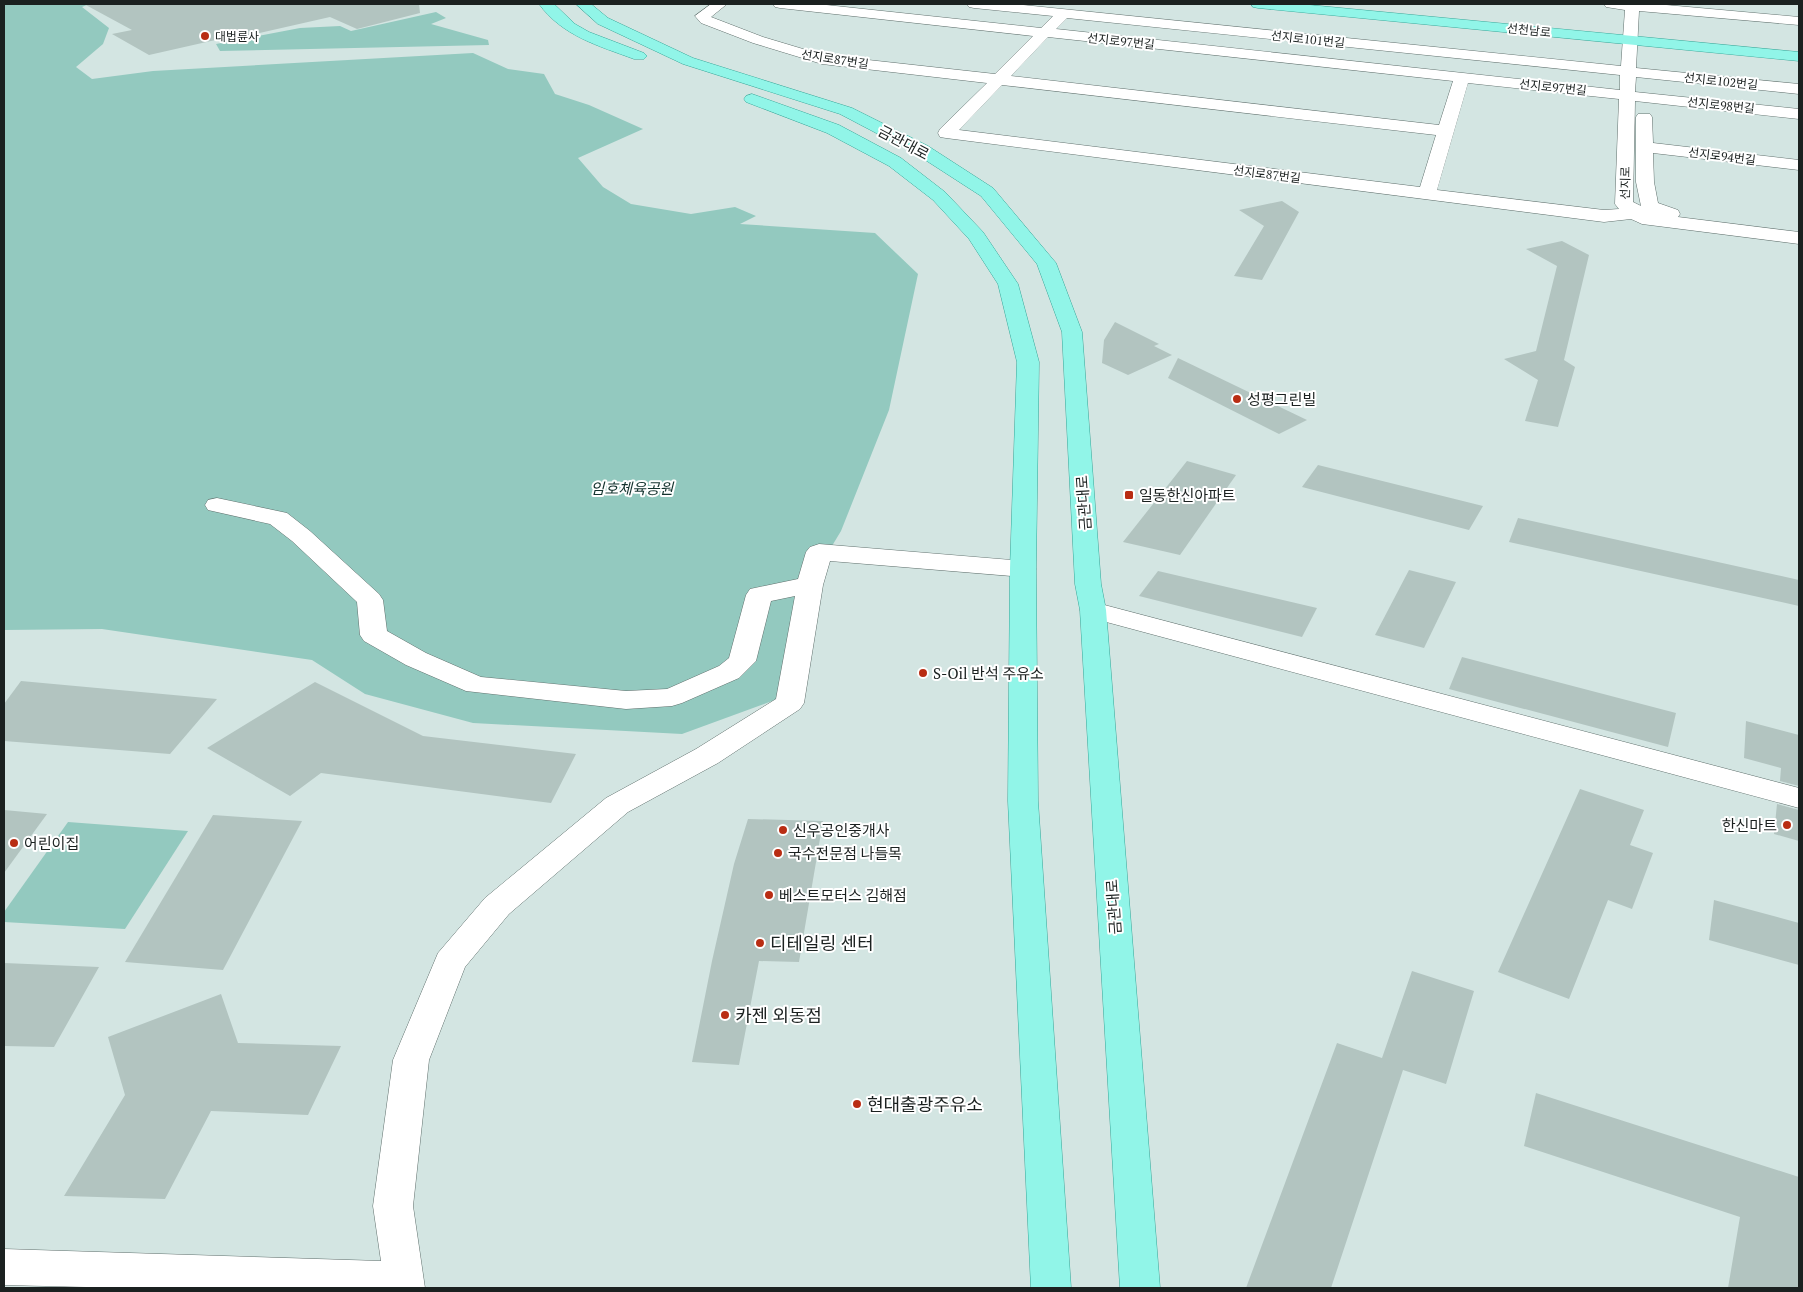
<svg xmlns="http://www.w3.org/2000/svg" width="1803" height="1292" font-family="'PT Serif','Noto Sans KR',serif">
	<rect width="100%" height="100%" fill="#d3e5e2"/>
	<g fill="#93c9bf">
		<path d="M 4,4 L 89,4 L 82,7 L 109,28 L 103,44 L 76,67 L 92,79 L 153,71 L 473,53 L 508,69 L 544,74 L 555,94 L 589,105 L 643,129 L 578,158 L 603,187 L 631,204 L 691,214 L 735,207 L 756,216 L 740,224 L 875,233 L 918,274 L 889,410 L 841,531 L 797,604 L 783,697 L 682,734 L 473,723 L 365,694 L 312,660 L 102,629 L 4,630 Z"/>
		<path d="M 436,12 L 446,18 L 431,24 L 488,40 L 489,45 L 220,51 L 216,44 L 300,28 L 340,26 L 351,31 Z"/>
		<path d="M 68,822 L 188,831 L 125,929 L 4,922 L 4,912 Z"/>
	</g>
	<g fill="#b2c4c0">
		<path d="M 84,4 L 419,4 L 420,13 L 357,29 L 330,17 L 237,38 L 233,36 L 149,55 L 112,34 L 132,30 Z"/>
		<path d="M 1282,201 L 1299,212 L 1262,280 L 1234,276 L 1264,226 L 1239,210 Z"/>
		<path d="M 1562,241 L 1589,255 L 1564,360 L 1575,367 L 1558,427 L 1525,421 L 1538,380 L 1504,359 L 1536,351 L 1557,266 L 1526,249 Z"/>
		<path d="M 1115,322 L 1159,344 L 1154,346 L 1172,355 L 1128,375 L 1102,363 L 1104,340 Z"/>
		<path d="M 1178,358 L 1307,420 L 1279,434 L 1168,378 Z"/>
		<path d="M 1187,461 L 1236,475 L 1180,555 L 1123,542 Z"/>
		<path d="M 1318,465 L 1483,506 L 1469,530 L 1302,487 Z"/>
		<path d="M 1518,518 L 1799,580 L 1799,606 L 1509,542 Z"/>
		<path d="M 1409,570 L 1456,582 L 1424,648 L 1375,635 Z"/>
		<path d="M 1158,571 L 1317,608 L 1302,637 L 1139,596 Z"/>
		<path d="M 1462,657 L 1676,713 L 1668,747 L 1449,689 Z"/>
		<path d="M 21,681 L 217,699 L 170,754 L 4,741 L 4,704 Z"/>
		<path d="M 315,682 L 423,736 L 576,754 L 551,803 L 321,773 L 290,796 L 207,748 Z"/>
		<path d="M 1746,721 L 1799,735 L 1799,786 L 1780,781 L 1781,768 L 1744,758 Z"/>
		<path d="M 1580,789 L 1644,810 L 1630,845 L 1653,853 L 1632,909 L 1608,900 L 1569,999 L 1498,972 Z"/>
		<path d="M 1777,804 L 1799,810 L 1799,841 L 1774,834 Z"/>
		<path d="M 4,810 L 47,814 L 4,873 Z"/>
		<path d="M 213,815 L 302,821 L 223,970 L 125,962 Z"/>
		<path d="M 748,819 L 823,821 L 799,962 L 759,961 L 739,1065 L 692,1062 L 712,961 L 734,864 Z"/>
		<path d="M 1714,900 L 1799,923 L 1799,965 L 1709,940 Z"/>
		<path d="M 4,963 L 99,967 L 54,1047 L 4,1046 Z"/>
		<path d="M 1412,971 L 1474,991 L 1446,1084 L 1403,1070 L 1331,1288 L 1246,1288 L 1337,1043 L 1382,1058 Z"/>
		<path d="M 221,994 L 238,1043 L 341,1046 L 308,1115 L 211,1111 L 165,1199 L 64,1196 L 125,1095 L 108,1037 Z"/>
		<path d="M 1536,1093 L 1799,1177 L 1799,1288 L 1728,1288 L 1740,1217 L 1524,1146 Z"/>
	</g>
	<g fill="none" stroke-linecap="round" stroke-linejoin="round">
		<g stroke="#60706d" stroke-width="1">
			<g id="minor">
				<path d="M 711,4 L 727,4 L 711,17 L 763,37 L 823,55 L 995,74 L 1033,36 L 780,8 L 775,7 L 773,4 L 817,4 L 1041,28 L 1053,16 L 974,8 L 969,7 L 967,4 L 1013,4 L 1621,66 L 1625,10 L 1606,7 L 1604,4 L 1655,4 L 1799,17 L 1799,25 L 1639,11 L 1636,68 L 1799,84 L 1799,94 L 1636,77 L 1635,92 L 1799,109 L 1799,119 L 1635,101 L 1633,202 L 1641,206 L 1636,182 L 1636,117 L 1638,114 L 1650,114 L 1652,117 L 1653,143 L 1799,160 L 1799,170 L 1653,153 L 1654,182 L 1658,203 L 1678,210 L 1680,214 L 1678,217 L 1799,232 L 1799,244 L 1642,224 L 1631,219 L 1604,222 L 946,138 L 940,137 L 938,133 L 940,129 L 987,83 L 822,64 L 753,43 L 701,23 L 695,16 ZM 1067,18 L 1620,75 L 1620,90 L 1056,29 ZM 1048,37 L 1453,81 L 1439,125 L 1011,76 ZM 1468,83 L 1619,99 L 1615,204 L 1619,209 L 1604,210 L 1437,190 ZM 1002,85 L 1436,135 L 1420,187 L 959,130 Z"/>
				<path d="M 217,498 L 287,513 L 310,531 L 379,594 L 383,600 L 387,631 L 426,653 L 481,677 L 626,691 L 667,689 L 719,666 L 729,658 L 746,595 L 750,589 L 798,579 L 806,552 L 810,547 L 819,544 L 1023,561 L 1032,564 L 1036,569 L 1032,574 L 1023,577 L 830,561 L 823,585 L 804,703 L 800,709 L 718,763 L 628,812 L 509,914 L 465,967 L 429,1060 L 413,1206 L 425,1288 L 127,1288 L 4,1285 L 4,1249 L 381,1261 L 373,1206 L 393,1060 L 438,953 L 485,898 L 606,798 L 696,749 L 776,699 L 795,596 L 771,601 L 756,661 L 739,678 L 682,703 L 672,706 L 626,709 L 466,691 L 406,665 L 364,641 L 360,635 L 357,602 L 292,541 L 270,524 L 208,510 L 205,505 L 208,500 Z"/>
				<path d="M 1093,602 L 1799,788 L 1799,808 L 1084,616 L 1080,610 L 1084,604 Z"/>
			</g>
		</g>
		<g stroke="#38a698" stroke-width="1">
			<g id="major">
				<path d="M 539,4 L 554,4 L 575,24 L 589,32 L 644,53 L 647,56 L 644,59 L 634,59 C 599,46 562,36 539,4 Z"/>
				<path d="M 576,4 L 591,4 L 608,18 L 693,58 L 852,108 L 928,146 L 993,188 L 1056,263 L 1082,332 L 1101,584 L 1106,610 L 1160,1288 L 1120,1288 L 1080,610 L 1075,584 L 1062,332 L 1037,264 L 981,196 L 916,154 L 840,114 L 683,64 L 598,24 Z"/>
				<path d="M 1251,4 L 1299,4 L 1799,52 L 1799,61 L 1258,8 L 1253,7 Z"/>
				<path d="M 752,94 L 839,125 L 901,158 L 945,192 L 983,232 L 1018,284 L 1039,362 L 1036,569 L 1038,801 L 1071,1288 L 1031,1288 L 1008,801 L 1010,569 L 1017,362 L 998,284 L 969,239 L 933,200 L 889,166 L 827,133 L 746,102 L 744,99 L 746,96 Z"/>
			</g>
		</g>
		<use href="#minor" fill="#fff" fill-rule="evenodd"/>
		<use href="#major" fill="#91f5e8" fill-rule="evenodd"/>
	</g>
	<g fill="#b92d13" stroke="#fff" stroke-width="2">
		<circle cx="205" cy="36" r="5"/>
		<circle cx="1237" cy="399" r="5"/>
		<rect x="1124" y="490" width="10" height="10" rx="2.5"/>
		<circle cx="923" cy="673" r="5"/>
		<circle cx="1787" cy="825" r="5"/>
		<circle cx="783" cy="830" r="5"/>
		<circle cx="14" cy="843" r="5"/>
		<circle cx="778" cy="853" r="5"/>
		<circle cx="769" cy="895" r="5"/>
		<circle cx="760" cy="943" r="5"/>
		<circle cx="725" cy="1015" r="5"/>
		<circle cx="857" cy="1104" r="5"/>
	</g>
	<g text-anchor="middle" dominant-baseline="central" stroke-width="4" stroke-linejoin="round" paint-order="stroke">
		<g font-size="12" fill="#1b2120" stroke="#fff">
			<text transform="translate(1529 30) rotate(6)">선천남로</text>
			<text transform="translate(1308 39) rotate(6)">선지로101번길</text>
			<text transform="translate(1121 41) rotate(6)">선지로97번길</text>
			<text transform="translate(835 59) rotate(9)">선지로87번길</text>
			<text transform="translate(1721 81) rotate(6)">선지로102번길</text>
			<text transform="translate(1553 87) rotate(6)">선지로97번길</text>
			<text transform="translate(1721 105) rotate(6)">선지로98번길</text>
			<text transform="translate(1722 156) rotate(7)">선지로94번길</text>
			<text transform="translate(1267 174) rotate(7)">선지로87번길</text>
			<text transform="translate(1625 183) rotate(-89)">선지로</text>
		</g>
		<g font-size="12" fill="#1b2120" stroke="#fff" text-anchor="start">
			<text x="215" y="36">대법륜사</text>
		</g>
		<g font-size="15" fill="#1b2120" stroke="#fff">
			<text transform="translate(904 142) rotate(28)">금관대로</text>
			<text transform="translate(1083 503) rotate(-94)">금관대로</text>
			<text transform="translate(1113 907) rotate(-94)">금관대로</text>
		</g>
		<g font-size="15" fill="#1b2120" stroke="#fff" text-anchor="start">
			<text x="1247" y="399">성평그린빌</text>
			<text x="1139" y="495">일동한신아파트</text>
			<text x="933" y="673">S-Oil 반석 주유소</text>
			<text x="1777" y="825" text-anchor="end">한신마트</text>
			<text x="793" y="830">신우공인중개사</text>
			<text x="24" y="843">어린이집</text>
			<text x="788" y="853">국수전문점 나들목</text>
			<text x="779" y="895">베스트모터스 김해점</text>
		</g>
		<g font-size="15" font-style="italic" fill="#12322d" stroke="#fff">
			<text x="632" y="488">임호체육공원</text>
		</g>
		<g font-size="18" fill="#1b2120" stroke="#fff" text-anchor="start">
			<text x="770" y="943">디테일링 센터</text>
			<text x="735" y="1015">카젠 외동점</text>
			<text x="867" y="1104">현대출광주유소</text>
		</g>
	</g>
	<rect width="1803" height="1292" fill="none" stroke="#1b2120" stroke-width="10"/>
</svg>
